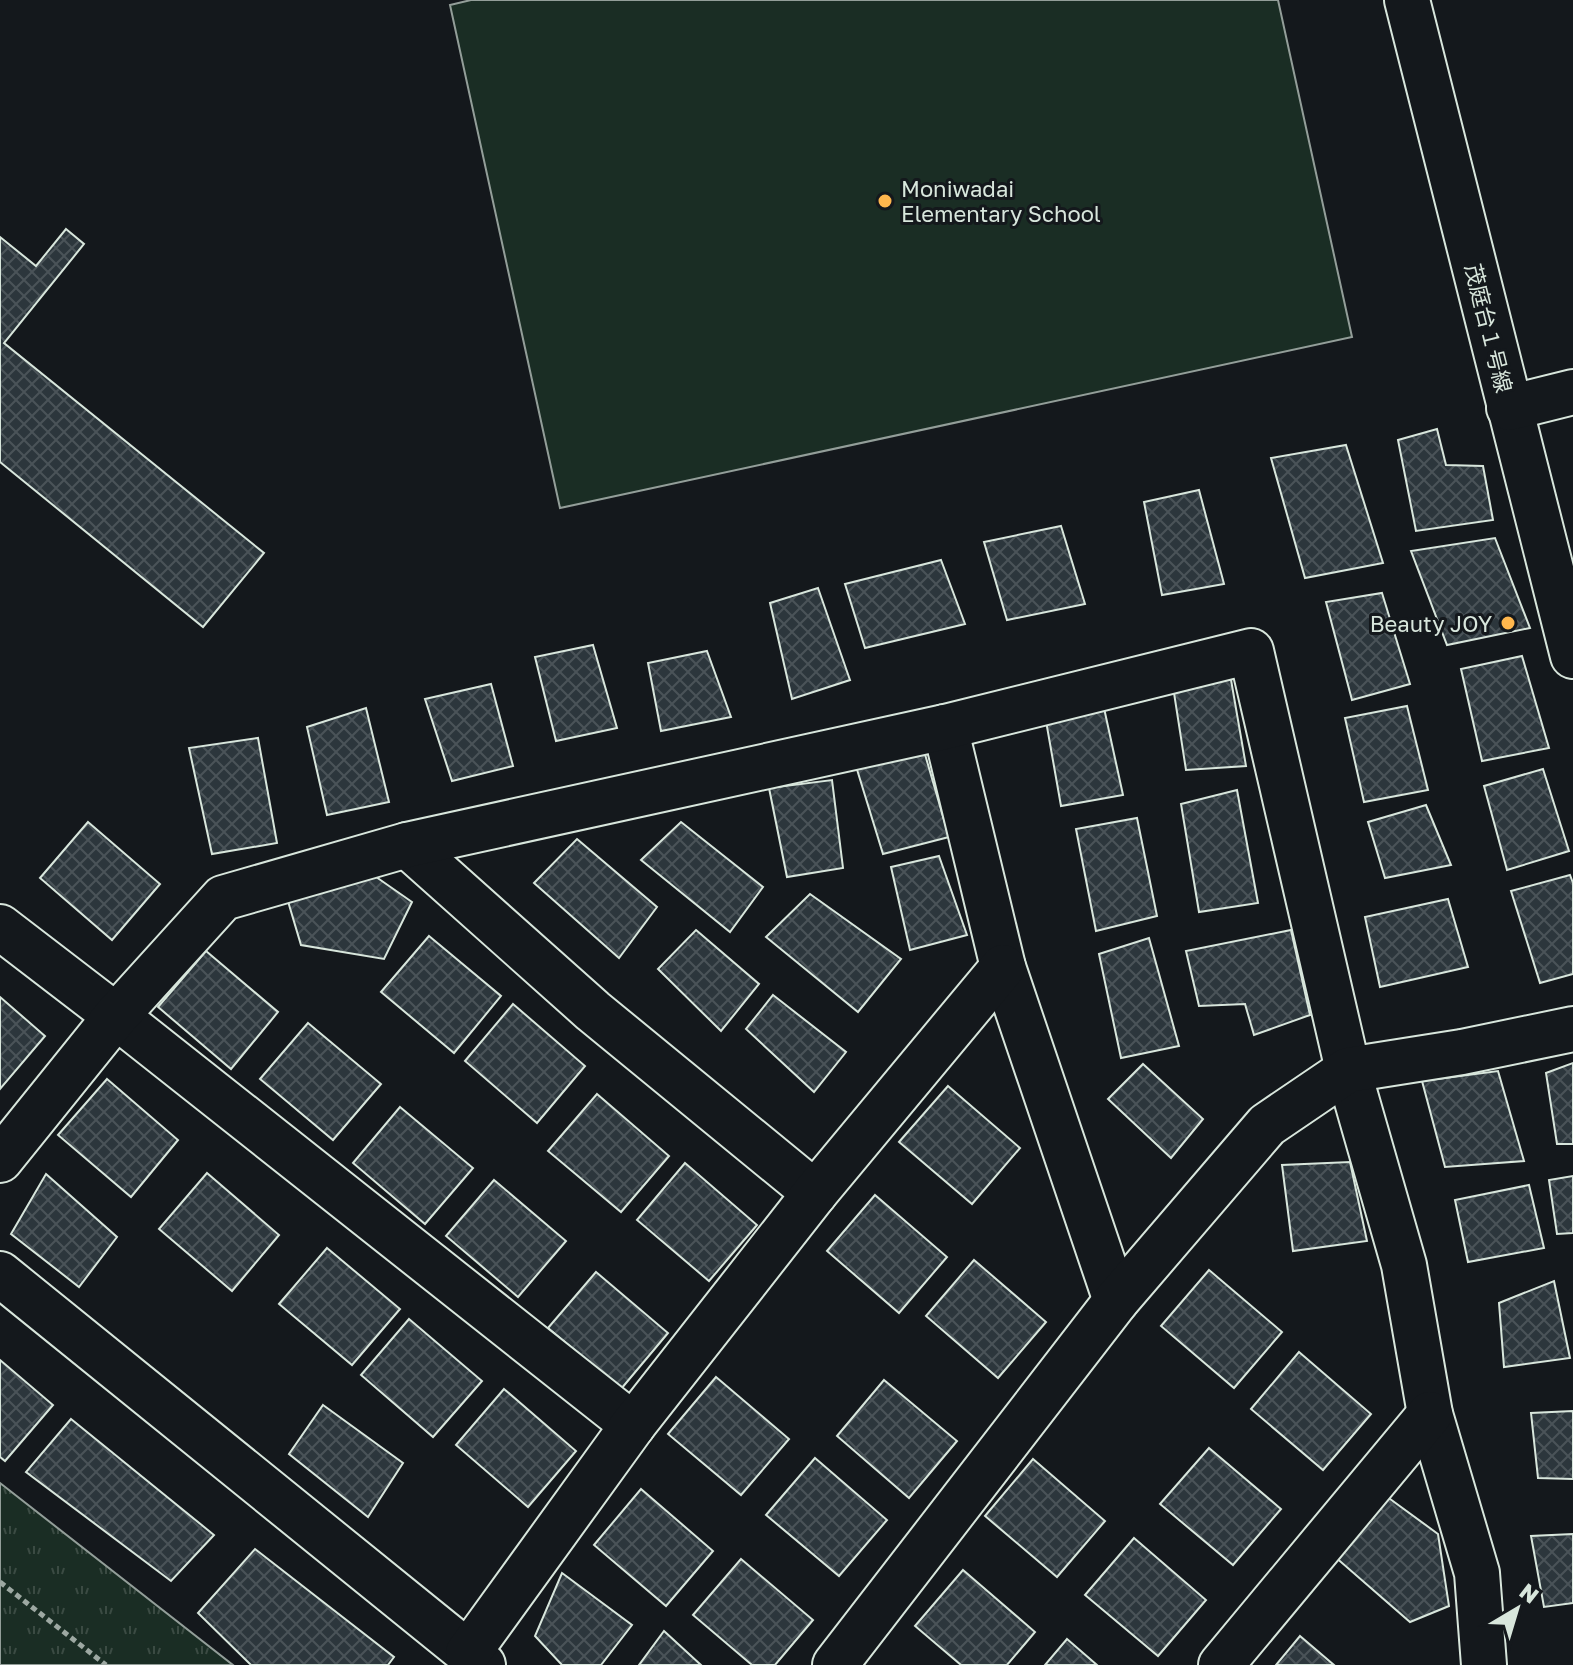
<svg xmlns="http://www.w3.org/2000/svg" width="1573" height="1665" font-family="'Golos Text','Noto Sans JP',sans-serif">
	<defs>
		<pattern id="park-tufts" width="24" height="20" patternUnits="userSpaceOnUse" patternTransform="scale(2)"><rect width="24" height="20" fill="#1a2d24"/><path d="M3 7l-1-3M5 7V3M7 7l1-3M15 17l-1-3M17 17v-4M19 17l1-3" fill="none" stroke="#3b4b43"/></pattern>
		<pattern id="building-cross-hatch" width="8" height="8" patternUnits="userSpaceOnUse" patternTransform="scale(2)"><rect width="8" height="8" fill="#2c363c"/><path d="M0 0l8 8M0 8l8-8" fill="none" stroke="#4a5358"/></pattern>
	</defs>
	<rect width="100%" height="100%" fill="#14181c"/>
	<path fill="url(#park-tufts)" stroke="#939e99" stroke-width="2" d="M 0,1483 L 233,1665 L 0,1665 Z"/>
	<path fill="#1a2d24" stroke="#939e99" stroke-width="2" d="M 471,0 L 1278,0 L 1352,337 L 560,508 L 450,5 Z"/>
	<g fill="url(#building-cross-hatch)" stroke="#d8e6dc" stroke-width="2">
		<path d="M 66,229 L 84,244 L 4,343 L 264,553 L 203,627 L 0,462 L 0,237 L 36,266 Z"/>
		<path d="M 1437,429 L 1446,465 L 1483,466 L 1493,520 L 1416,531 L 1398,440 Z"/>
		<path d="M 1346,445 L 1383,563 L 1305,578 L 1271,458 Z"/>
		<path d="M 1199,490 L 1224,584 L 1162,595 L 1144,502 Z"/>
		<path d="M 1061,526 L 1085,604 L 1007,620 L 984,542 Z"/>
		<path d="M 1495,538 L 1530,628 L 1447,645 L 1411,551 Z"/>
		<path d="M 941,560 L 965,624 L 865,648 L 845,584 Z"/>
		<path d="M 818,588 L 850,680 L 792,699 L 770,603 Z"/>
		<path d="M 1382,593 L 1410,684 L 1352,700 L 1326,602 Z"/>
		<path d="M 593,645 L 617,728 L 556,741 L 535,657 Z"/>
		<path d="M 707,651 L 731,717 L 661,731 L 648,663 Z"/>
		<path d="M 1522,656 L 1549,748 L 1482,761 L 1461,669 Z"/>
		<path d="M 1230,674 L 1246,766 L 1186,770 L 1174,693 Z"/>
		<path d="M 491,684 L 513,766 L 452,781 L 425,699 Z"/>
		<path d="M 1407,706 L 1428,790 L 1364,802 L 1345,718 Z"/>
		<path d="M 366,708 L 389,802 L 327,815 L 307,727 Z"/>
		<path d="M 1104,708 L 1123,795 L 1061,806 L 1046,721 Z"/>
		<path d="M 258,738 L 277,843 L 212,854 L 189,748 Z"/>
		<path d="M 922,744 L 949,837 L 883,854 L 855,763 Z"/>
		<path d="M 1543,769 L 1569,851 L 1507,870 L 1484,786 Z"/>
		<path d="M 832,780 L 843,868 L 787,877 L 769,788 Z"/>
		<path d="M 1237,790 L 1258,903 L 1199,912 L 1181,804 Z"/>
		<path d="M 1426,805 L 1451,865 L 1385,878 L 1368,822 Z"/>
		<path d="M 1137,818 L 1157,916 L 1096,931 L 1076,829 Z"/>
		<path d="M 88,822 L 160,884 L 112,940 L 40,878 Z"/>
		<path d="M 681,822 L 763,887 L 730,932 L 641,860 Z"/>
		<path d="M 577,839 L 657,907 L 619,958 L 534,883 Z"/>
		<path d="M 939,856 L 967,935 L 910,950 L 891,867 Z"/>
		<path d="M 369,872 L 412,902 L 384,959 L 301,945 L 287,898 Z"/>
		<path d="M 1570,875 L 1573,883 L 1573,974 L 1540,983 L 1511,891 Z"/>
		<path d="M 810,894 L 901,959 L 858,1012 L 766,937 Z"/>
		<path d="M 1448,899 L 1468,967 L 1380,987 L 1365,917 Z"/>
		<path d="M 696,930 L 759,984 L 721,1031 L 658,969 Z"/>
		<path d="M 1291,930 L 1310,1015 L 1254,1035 L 1245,1004 L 1199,1006 L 1186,951 Z"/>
		<path d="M 429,936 L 501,996 L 454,1053 L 381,992 Z"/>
		<path d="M 1149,938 L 1179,1046 L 1121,1058 L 1099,954 Z"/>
		<path d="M 206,951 L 278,1012 L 231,1069 L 158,1007 Z"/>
		<path d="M 773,995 L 846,1052 L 814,1092 L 746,1029 Z"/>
		<path d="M 0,997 L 45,1036 L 0,1089 Z"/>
		<path d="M 513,1004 L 585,1066 L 537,1123 L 465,1061 Z"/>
		<path d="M 308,1023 L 381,1084 L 333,1140 L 260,1079 Z"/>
		<path d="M 1573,1063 L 1573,1144 L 1557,1144 L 1546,1073 Z"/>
		<path d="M 1143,1064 L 1203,1119 L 1171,1158 L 1108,1099 Z"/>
		<path d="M 1498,1071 L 1524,1161 L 1445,1167 L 1422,1081 Z"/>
		<path d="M 107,1079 L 178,1140 L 131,1197 L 58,1135 Z"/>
		<path d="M 948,1086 L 1020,1148 L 972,1204 L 899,1142 Z"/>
		<path d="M 597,1094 L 669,1156 L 621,1212 L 548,1151 Z"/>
		<path d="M 400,1107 L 473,1168 L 425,1224 L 353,1163 Z"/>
		<path d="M 1350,1162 L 1367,1241 L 1293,1251 L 1282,1165 Z"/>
		<path d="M 685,1163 L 757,1225 L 709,1281 L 637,1220 Z"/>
		<path d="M 207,1173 L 279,1235 L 232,1291 L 159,1229 Z"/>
		<path d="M 46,1174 L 117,1237 L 79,1287 L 11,1234 Z"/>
		<path d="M 1573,1176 L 1573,1233 L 1557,1234 L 1549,1180 Z"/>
		<path d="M 494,1180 L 566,1241 L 518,1297 L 446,1236 Z"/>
		<path d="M 1529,1185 L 1544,1248 L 1468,1262 L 1455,1200 Z"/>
		<path d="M 875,1195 L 947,1257 L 899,1313 L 827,1251 Z"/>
		<path d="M 327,1248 L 400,1309 L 352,1365 L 279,1304 Z"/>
		<path d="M 974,1260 L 1046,1322 L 998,1378 L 926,1316 Z"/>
		<path d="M 1209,1270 L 1282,1332 L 1234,1388 L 1161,1326 Z"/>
		<path d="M 596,1272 L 668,1333 L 621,1389 L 548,1328 Z"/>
		<path d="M 1554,1281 L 1570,1358 L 1504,1367 L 1499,1303 Z"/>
		<path d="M 409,1319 L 482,1381 L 433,1437 L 361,1375 Z"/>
		<path d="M 1299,1352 L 1371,1414 L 1323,1470 L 1251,1409 Z"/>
		<path d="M 0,1360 L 53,1405 L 5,1461 L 0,1457 Z"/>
		<path d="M 716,1377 L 789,1439 L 741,1495 L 668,1434 Z"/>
		<path d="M 884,1380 L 957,1441 L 909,1498 L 837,1436 Z"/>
		<path d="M 504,1389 L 576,1451 L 528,1507 L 456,1445 Z"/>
		<path d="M 323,1405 L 403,1463 L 368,1517 L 289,1454 Z"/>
		<path d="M 1573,1411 L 1573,1479 L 1538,1478 L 1531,1413 Z"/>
		<path d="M 71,1419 L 214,1535 L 171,1581 L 26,1472 Z"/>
		<path d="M 1209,1448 L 1281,1509 L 1233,1565 L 1160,1504 Z"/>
		<path d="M 815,1458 L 887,1520 L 839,1576 L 766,1515 Z"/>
		<path d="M 1033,1459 L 1105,1521 L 1057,1577 L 985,1516 Z"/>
		<path d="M 641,1489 L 713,1551 L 666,1606 L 594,1545 Z"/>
		<path d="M 1386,1496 L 1438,1534 L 1449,1606 L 1410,1622 L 1334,1556 Z"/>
		<path d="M 1573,1534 L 1573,1603 L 1544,1607 L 1531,1536 Z"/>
		<path d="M 1134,1538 L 1206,1600 L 1158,1656 L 1085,1595 Z"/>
		<path d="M 255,1549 L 394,1657 L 388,1665 L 251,1665 L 198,1613 Z"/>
		<path d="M 741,1559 L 813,1620 L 775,1665 L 752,1665 L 693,1615 Z"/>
		<path d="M 963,1570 L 1035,1632 L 1007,1665 L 961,1665 L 915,1626 Z"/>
		<path d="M 562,1573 L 632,1625 L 601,1665 L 562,1665 L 535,1636 Z"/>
		<path d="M 664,1631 L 701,1665 L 639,1665 Z"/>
		<path d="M 1300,1636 L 1334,1665 L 1276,1665 Z"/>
		<path d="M 1067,1639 L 1097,1665 L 1045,1665 Z"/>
	</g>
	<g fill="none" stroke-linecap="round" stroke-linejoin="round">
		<g stroke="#d8e6dc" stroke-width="48">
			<g id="minor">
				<path d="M 1407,0 L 1573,656"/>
				<path d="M 1509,408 L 1573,392"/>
				<path d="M 945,727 L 1003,967 L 1116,1301"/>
				<path d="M 407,845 L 593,1011 L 815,1193"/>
				<path d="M 0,927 L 116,1016 L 633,1425"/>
				<path d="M 0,1160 L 116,1016 L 223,898 L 407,845 L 945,727 L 1251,651 L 1348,1070 L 1404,1265 L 1430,1414 L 1477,1573 L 1484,1665"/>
				<path d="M 0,1274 L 483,1665"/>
				<path d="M 468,1653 L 633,1425 L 815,1193 L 1003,967"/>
				<path d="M 835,1665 L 1116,1301 L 1267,1125 L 1348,1070 L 1462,1052 L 1573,1029"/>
				<path d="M 1221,1665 L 1430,1414"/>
			</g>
		</g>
		<path stroke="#9da8a2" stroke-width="5" stroke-dasharray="6 4" stroke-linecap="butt" d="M 0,1582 L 106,1665"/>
		<use href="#minor" stroke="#14181c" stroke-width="44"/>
	</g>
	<g fill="#ffb74d" stroke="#14181c" stroke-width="3">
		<circle cx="885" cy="201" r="8"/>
		<circle cx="1508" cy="623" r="8"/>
	</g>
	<g text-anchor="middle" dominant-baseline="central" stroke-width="6" stroke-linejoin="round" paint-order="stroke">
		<g font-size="22" fill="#d8e6dc" stroke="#14181c" text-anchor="start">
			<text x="901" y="188">Moniwadai<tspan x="901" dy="25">Elementary School</tspan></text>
			<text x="1492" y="623" text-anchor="end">Beauty JOY</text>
		</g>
		<g font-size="22" fill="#d8e6dc" stroke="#14181c">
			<text transform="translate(1489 328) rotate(76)">茂庭台１号線</text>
		</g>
	</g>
	<g transform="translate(1517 1609) rotate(38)" stroke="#14181c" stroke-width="6" paint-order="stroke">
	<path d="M0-6L14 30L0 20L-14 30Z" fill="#d8e6dc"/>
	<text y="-12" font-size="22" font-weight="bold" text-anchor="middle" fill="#d8e6dc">N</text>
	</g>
</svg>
